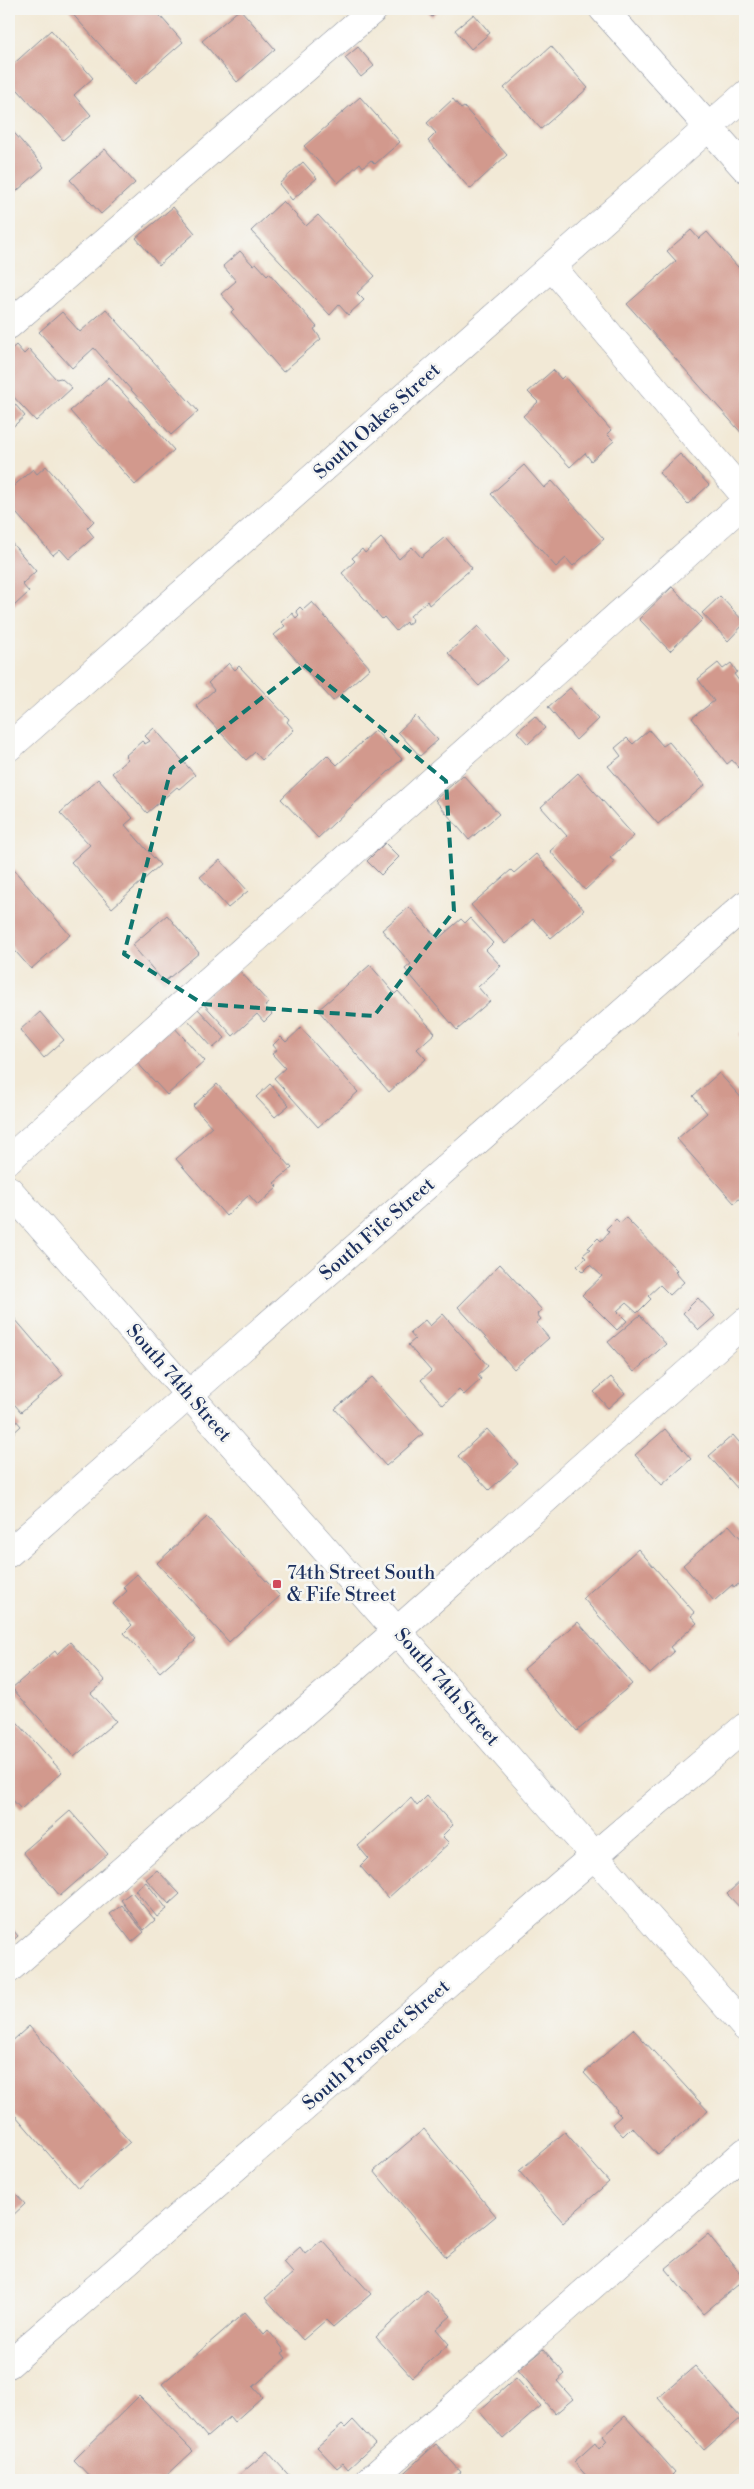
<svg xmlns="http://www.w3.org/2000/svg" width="754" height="2489" font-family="'Libre Bodoni',serif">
	<rect width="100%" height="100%" fill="#f6f6f2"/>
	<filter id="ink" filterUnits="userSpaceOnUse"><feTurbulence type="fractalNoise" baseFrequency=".02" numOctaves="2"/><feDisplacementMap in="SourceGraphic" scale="10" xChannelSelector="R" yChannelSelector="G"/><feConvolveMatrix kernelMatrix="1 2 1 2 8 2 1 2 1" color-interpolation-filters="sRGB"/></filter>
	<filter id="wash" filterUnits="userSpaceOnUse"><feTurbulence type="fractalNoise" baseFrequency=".0096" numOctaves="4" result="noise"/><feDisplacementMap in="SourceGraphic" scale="20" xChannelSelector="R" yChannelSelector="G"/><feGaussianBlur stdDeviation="1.12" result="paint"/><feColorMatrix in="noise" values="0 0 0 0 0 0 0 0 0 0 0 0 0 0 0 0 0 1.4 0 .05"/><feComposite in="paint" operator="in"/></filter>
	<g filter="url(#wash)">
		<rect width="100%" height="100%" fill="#f2e9d6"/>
		<g id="blocks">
			<g fill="#d2998d">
				<path d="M 68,9 L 154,9 L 183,42 L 135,84 Z"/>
				<path d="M 240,9 L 275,49 L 237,82 L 202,41 Z"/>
				<path d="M 424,9 L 440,9 L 432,17 Z"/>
				<path d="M 474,14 L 490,33 L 471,49 L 455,30 Z"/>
				<path d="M 51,30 L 93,78 L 74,95 L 91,115 L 63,140 L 9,80 L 9,68 Z"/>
				<path d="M 551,46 L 588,88 L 541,129 L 504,88 Z"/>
				<path d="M 358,47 L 374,66 L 361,77 L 345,58 Z"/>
				<path d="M 360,97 L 400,142 L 375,164 L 371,160 L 363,167 L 360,163 L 338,183 L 304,146 Z"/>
				<path d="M 453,99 L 461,109 L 464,107 L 507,155 L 470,189 L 428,141 L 436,133 L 427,123 Z"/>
				<path d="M 9,127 L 44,167 L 9,198 Z"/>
				<path d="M 105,149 L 135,183 L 101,214 L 70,180 Z"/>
				<path d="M 303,162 L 317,178 L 292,200 L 279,184 Z"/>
				<path d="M 283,201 L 306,226 L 318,215 L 375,276 L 357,293 L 364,300 L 348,315 L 339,305 L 330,315 L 251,231 Z"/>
				<path d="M 173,207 L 195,233 L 159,265 L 136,238 Z"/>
				<path d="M 691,230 L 699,239 L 707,232 L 745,275 L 745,437 L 627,304 L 676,261 L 667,251 Z"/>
				<path d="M 240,251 L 253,265 L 256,263 L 267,275 L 269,273 L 317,327 L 314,329 L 321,339 L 283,372 L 231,312 L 234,309 L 221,294 L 236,281 L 223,266 Z"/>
				<path d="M 106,309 L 198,411 L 171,435 L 94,348 L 72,368 L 39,332 L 62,312 L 80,332 Z"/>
				<path d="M 16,345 L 24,354 L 29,349 L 56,379 L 61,378 L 72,388 L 36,421 L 9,392 L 9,351 Z"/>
				<path d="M 553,370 L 561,379 L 564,376 L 611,430 L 607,434 L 614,441 L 591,461 L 585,453 L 570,467 L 523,416 L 538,402 L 528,392 Z"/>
				<path d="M 109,377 L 174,450 L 135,485 L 70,411 Z"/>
				<path d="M 9,397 L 25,416 L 9,430 Z"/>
				<path d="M 680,454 L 709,485 L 688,504 L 659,473 Z"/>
				<path d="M 524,465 L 544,488 L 552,481 L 604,539 L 573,566 L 566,558 L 556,567 L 491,494 Z"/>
				<path d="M 46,466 L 94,521 L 87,528 L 94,537 L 69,559 L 60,549 L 53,555 L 9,505 L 9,500 L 14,496 L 9,490 L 33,469 L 37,474 Z"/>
				<path d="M 445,537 L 472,568 L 429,605 L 427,601 L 410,616 L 413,620 L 407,625 L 406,622 L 396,631 L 384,617 L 382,619 L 342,573 L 355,561 L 352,558 L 362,549 L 365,553 L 381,538 L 399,559 L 412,547 L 421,557 Z"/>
				<path d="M 9,540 L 36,571 L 22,584 L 29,592 L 14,606 L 9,600 Z"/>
				<path d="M 672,587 L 703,619 L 670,651 L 639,619 Z"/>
				<path d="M 720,596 L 745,623 L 728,641 L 702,613 Z"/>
				<path d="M 312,602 L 370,668 L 333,701 L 274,635 L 285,626 L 281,622 L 292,613 L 296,618 L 299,615 L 296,611 L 300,607 L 303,610 Z"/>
				<path d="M 478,626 L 508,660 L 479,686 L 448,653 Z"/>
				<path d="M 229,663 L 235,670 L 239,666 L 289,719 L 287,722 L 294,730 L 262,760 L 255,752 L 246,760 L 196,706 L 214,690 L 208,683 Z"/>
				<path d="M 718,663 L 723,669 L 731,663 L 737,672 L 734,674 L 745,689 L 745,763 L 739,768 L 732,760 L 727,764 L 692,718 L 714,701 L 698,679 Z"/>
				<path d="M 570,688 L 598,719 L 576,740 L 548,707 Z"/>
				<path d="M 415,716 L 438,740 L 420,756 L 398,732 Z"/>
				<path d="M 535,716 L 545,728 L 528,744 L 517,732 Z"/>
				<path d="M 154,728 L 195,775 L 179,789 L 177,787 L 147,813 L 112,773 L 128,759 L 125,756 L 142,741 L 145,744 L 150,741 L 145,736 Z"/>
				<path d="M 375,730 L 402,759 L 318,838 L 281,799 L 327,755 L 337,765 Z"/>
				<path d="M 649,730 L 663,746 L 669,742 L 705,785 L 658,824 L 608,766 L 621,756 L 615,748 L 627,738 L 633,744 Z"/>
				<path d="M 578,773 L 634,836 L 610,858 L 615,862 L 585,890 L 550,851 L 567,836 L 541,807 Z"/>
				<path d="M 463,775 L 499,814 L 469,840 L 435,800 Z"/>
				<path d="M 98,779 L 133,818 L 125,825 L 160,865 L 112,908 L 71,862 L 90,845 L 60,813 Z"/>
				<path d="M 385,843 L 399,857 L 381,875 L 367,861 Z"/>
				<path d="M 536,854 L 584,910 L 551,938 L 533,919 L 505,944 L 471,905 L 511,870 L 514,873 Z"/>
				<path d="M 220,860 L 248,891 L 228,908 L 200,877 Z"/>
				<path d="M 14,870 L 70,935 L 31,969 L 9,944 L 9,871 L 11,873 Z"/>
				<path d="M 409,907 L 438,939 L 461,919 L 465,923 L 470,918 L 493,943 L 486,950 L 501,966 L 478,987 L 490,1001 L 457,1030 L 405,969 L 411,964 L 382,930 Z"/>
				<path d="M 167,915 L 199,953 L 164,982 L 132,945 Z"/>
				<path d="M 370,965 L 395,994 L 398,991 L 435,1033 L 417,1049 L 426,1059 L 389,1092 L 318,1010 Z"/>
				<path d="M 238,969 L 269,1003 L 265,1006 L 272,1014 L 264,1022 L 257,1014 L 233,1036 L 201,1001 Z"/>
				<path d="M 198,1009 L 225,1038 L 213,1048 L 187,1019 Z"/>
				<path d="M 40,1012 L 64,1040 L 44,1058 L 20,1030 Z"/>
				<path d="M 172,1025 L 205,1061 L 167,1095 L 133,1058 Z"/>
				<path d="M 301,1028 L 358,1092 L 318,1127 L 274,1078 L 285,1068 L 272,1054 L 277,1050 L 273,1045 L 281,1037 L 286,1042 Z"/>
				<path d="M 745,1030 L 745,1042 L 739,1035 Z"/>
				<path d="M 719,1073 L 745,1102 L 745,1194 L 734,1203 L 677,1139 L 707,1113 L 693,1096 Z"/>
				<path d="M 217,1084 L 292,1168 L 274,1183 L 278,1187 L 258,1205 L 249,1195 L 226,1216 L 176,1159 L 212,1127 L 193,1106 Z"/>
				<path d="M 270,1084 L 289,1105 L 275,1117 L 256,1097 Z"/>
				<path d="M 626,1218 L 677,1270 L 675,1272 L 684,1282 L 670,1295 L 660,1285 L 648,1296 L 651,1299 L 637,1313 L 626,1303 L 617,1311 L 627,1321 L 617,1330 L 582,1295 L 602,1276 L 590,1265 L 583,1272 L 577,1266 L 586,1258 L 583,1255 L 590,1249 L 588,1248 L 598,1238 L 601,1241 L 609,1232 L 606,1229 L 616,1219 L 620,1223 Z"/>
				<path d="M 500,1264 L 542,1310 L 537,1314 L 541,1319 L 536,1323 L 549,1338 L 514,1369 L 458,1307 Z"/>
				<path d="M 698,1298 L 715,1316 L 699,1330 L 683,1313 Z"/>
				<path d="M 9,1312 L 63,1375 L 21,1412 L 9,1398 Z"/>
				<path d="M 443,1314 L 488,1366 L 478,1375 L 481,1379 L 464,1395 L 459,1390 L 443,1405 L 421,1380 L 431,1371 L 408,1345 L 415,1339 L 410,1333 L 425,1320 L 430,1326 Z"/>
				<path d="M 640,1315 L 666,1344 L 634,1372 L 608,1342 Z"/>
				<path d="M 372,1377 L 423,1434 L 386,1466 L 335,1409 Z"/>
				<path d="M 611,1377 L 625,1393 L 608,1408 L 594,1392 Z"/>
				<path d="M 9,1412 L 21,1426 L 9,1437 Z"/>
				<path d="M 487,1429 L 518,1464 L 489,1490 L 458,1456 Z"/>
				<path d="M 665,1429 L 691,1459 L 662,1485 L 635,1455 Z"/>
				<path d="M 733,1435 L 745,1449 L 745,1497 L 709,1456 Z"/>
				<path d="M 207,1517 L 280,1596 L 229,1642 L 157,1563 Z"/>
				<path d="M 729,1525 L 745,1543 L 745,1578 L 734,1588 L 732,1585 L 714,1601 L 683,1565 Z"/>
				<path d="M 638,1549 L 695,1613 L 691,1616 L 697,1623 L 670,1647 L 674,1652 L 650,1674 L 583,1598 Z"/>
				<path d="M 137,1574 L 196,1640 L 160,1672 L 124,1633 L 132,1625 L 113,1604 L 127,1591 L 123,1587 Z"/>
				<path d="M 578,1622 L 632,1684 L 577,1731 L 524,1669 Z"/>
				<path d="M 70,1642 L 105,1681 L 91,1693 L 116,1721 L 74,1757 L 12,1688 L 55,1651 L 57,1654 Z"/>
				<path d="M 9,1713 L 62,1772 L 21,1809 L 9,1796 Z"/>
				<path d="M 427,1796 L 453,1825 L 442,1836 L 449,1843 L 388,1898 L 360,1866 L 368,1858 L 358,1846 L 411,1798 L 417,1806 Z"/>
				<path d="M 70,1811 L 108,1854 L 60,1896 L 23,1852 Z"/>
				<path d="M 157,1870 L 180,1894 L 169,1904 L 146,1879 Z"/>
				<path d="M 745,1877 L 745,1913 L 727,1894 Z"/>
				<path d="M 146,1882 L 167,1909 L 157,1917 L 135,1890 Z"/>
				<path d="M 132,1892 L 155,1920 L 144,1930 L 121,1900 Z"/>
				<path d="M 122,1905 L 144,1932 L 132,1942 L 110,1914 Z"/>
				<path d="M 9,1925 L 18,1936 L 9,1944 Z"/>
				<path d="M 29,2026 L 130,2142 L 78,2188 L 9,2108 L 9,2044 Z"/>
				<path d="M 633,2029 L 708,2111 L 658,2155 L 632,2127 L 623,2136 L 612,2124 L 621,2116 L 616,2111 L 617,2109 L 584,2073 Z"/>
				<path d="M 424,2129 L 496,2216 L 446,2257 L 374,2171 Z"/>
				<path d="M 565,2132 L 609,2182 L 563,2222 L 519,2171 Z"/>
				<path d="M 9,2186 L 25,2204 L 9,2219 Z"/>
				<path d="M 708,2234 L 745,2279 L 703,2314 L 665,2269 Z"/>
				<path d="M 322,2240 L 371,2294 L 333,2327 L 326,2320 L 303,2340 L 265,2298 L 293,2273 L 283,2262 L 300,2247 L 305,2254 Z"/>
				<path d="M 427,2290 L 451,2316 L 436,2329 L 449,2344 L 412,2377 L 376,2337 Z"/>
				<path d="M 245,2312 L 264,2334 L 268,2330 L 285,2351 L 282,2353 L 286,2358 L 253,2387 L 262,2397 L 234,2422 L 230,2417 L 207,2437 L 162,2384 Z"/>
				<path d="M 543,2349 L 565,2374 L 557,2381 L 573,2399 L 555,2414 L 518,2370 Z"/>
				<path d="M 695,2366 L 741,2418 L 704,2450 L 658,2398 Z"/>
				<path d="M 516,2378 L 541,2406 L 503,2439 L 479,2411 Z"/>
				<path d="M 139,2396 L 193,2451 L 162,2480 L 93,2480 L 74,2460 Z"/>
				<path d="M 625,2416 L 675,2472 L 672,2475 L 677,2480 L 590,2480 L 574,2462 L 595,2443 L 599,2449 L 607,2441 L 603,2436 Z"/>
				<path d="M 353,2420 L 375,2444 L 348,2469 L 343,2463 L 337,2468 L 317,2447 L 342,2425 L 345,2428 Z"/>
				<path d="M 436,2444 L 461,2472 L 451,2480 L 396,2480 Z"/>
				<path d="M 267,2451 L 293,2480 L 234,2480 Z"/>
			</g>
		</g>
	</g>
	<g filter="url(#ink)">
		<use href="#blocks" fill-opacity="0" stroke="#868c9a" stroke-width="1"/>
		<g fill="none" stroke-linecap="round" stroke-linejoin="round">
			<g stroke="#868c9a" stroke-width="29">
				<g id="minor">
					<path d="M 603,9 L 745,168"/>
					<path d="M 552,267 L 745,496"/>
					<path d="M 9,325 L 374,9"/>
					<path d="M 9,747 L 745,95"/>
					<path d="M 9,1159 L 745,502"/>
					<path d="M 9,1553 L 745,905"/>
					<path d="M 9,1969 L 397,1631 L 745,1322"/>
					<path d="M 9,2364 L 595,1855 L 745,1727"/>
					<path d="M 370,2480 L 745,2152"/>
				</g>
			</g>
			<g stroke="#868c9a" stroke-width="29">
				<path id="major" d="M 9,1190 L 745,2027"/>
			</g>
			<use href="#minor" stroke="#fff" stroke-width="28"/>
			<use href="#major" stroke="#fff" stroke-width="28"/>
		</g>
	</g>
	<path fill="none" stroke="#0f766e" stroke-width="4" stroke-dasharray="10 6" stroke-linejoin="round" d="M 304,665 L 446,781 L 454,911 L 374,1016 L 203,1004 L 124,954 L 171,769 Z"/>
	<rect fill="#d1495b" stroke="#f6f6f2" stroke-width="2" x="272" y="1579" width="10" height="10" rx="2.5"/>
	<g text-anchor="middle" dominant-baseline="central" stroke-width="5" stroke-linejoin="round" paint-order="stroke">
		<g font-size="19" fill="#1b2f5e" stroke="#f6f6f2">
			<text transform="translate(377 421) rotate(-42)">South Oakes Street</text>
			<text transform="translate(377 1229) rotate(-41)">South Fife Street</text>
			<text transform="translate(179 1383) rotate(49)">South 74th Street</text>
			<text transform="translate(447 1687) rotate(49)">South 74th Street</text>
			<text transform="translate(376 2045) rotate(-41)">South Prospect Street</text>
		</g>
		<g font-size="19" fill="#1b2f5e" stroke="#f6f6f2" text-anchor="start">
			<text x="287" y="1573">74th Street South<tspan x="287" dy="22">&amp; Fife Street</tspan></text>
		</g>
	</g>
	<rect width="754" height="2489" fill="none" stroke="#f6f6f2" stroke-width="30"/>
</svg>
